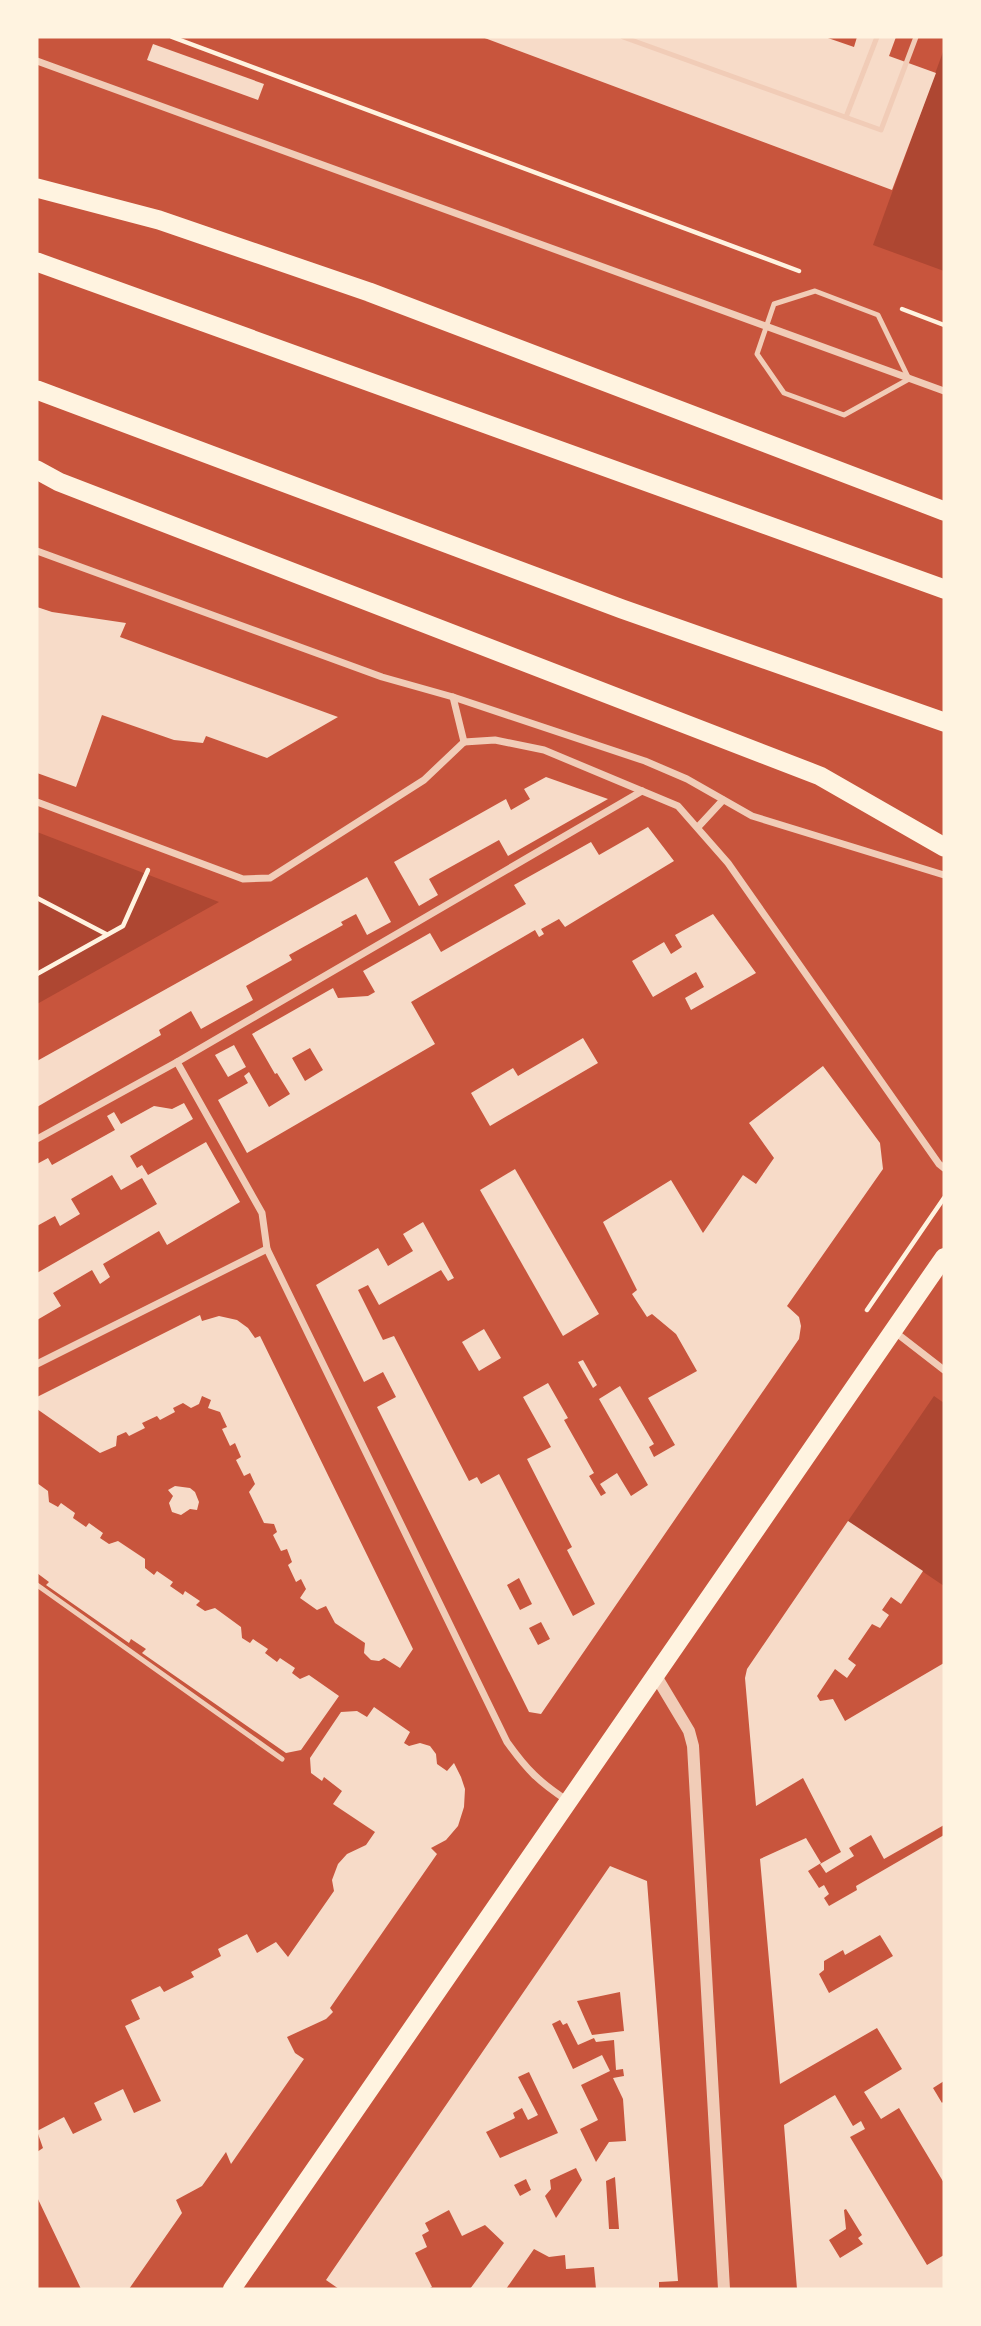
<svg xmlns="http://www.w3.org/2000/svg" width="981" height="2326" font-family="'Zilla Slab',serif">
	<rect width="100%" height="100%" fill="#c8553d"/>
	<g fill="#ae4732">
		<path d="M 944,49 L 944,271 L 873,245 Z"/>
		<path d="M 37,832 L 219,902 L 37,1004 Z"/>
		<path d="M 934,1396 L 944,1403 L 944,1586 L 848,1521 Z"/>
	</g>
	<g fill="#f7dbc8" fill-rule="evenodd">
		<path d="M 482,37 L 825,37 L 854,47 L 857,37 L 896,37 L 889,56 L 936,73 L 892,190 Z"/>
		<path d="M 153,44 L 264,84 L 258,100 L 147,60 Z"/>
		<path d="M 37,607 L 52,612 L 126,623 L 120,637 L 338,717 L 267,758 L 206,736 L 203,743 L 174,740 L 102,715 L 76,787 L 37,773 Z"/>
		<path d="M 546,777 L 608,799 L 508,856 L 499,840 L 429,879 L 438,895 L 419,906 L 394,862 L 506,799 L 511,810 L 530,799 L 524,789 Z"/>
		<path d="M 648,827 L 674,861 L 565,927 L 559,919 L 541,929 L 544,934 L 539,937 L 535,930 L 411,1002 L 435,1044 L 247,1153 L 218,1100 L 248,1083 L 244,1076 L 249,1072 L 269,1107 L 290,1094 L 277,1073 L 275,1074 L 252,1034 L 333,988 L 338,998 L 368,996 L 375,992 L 363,971 L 430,933 L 441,952 L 526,904 L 514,885 L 591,842 L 599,855 ZM 310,1048 L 323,1070 L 305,1081 L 292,1058 Z"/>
		<path d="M 367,877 L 391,922 L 367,935 L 356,914 L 341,922 L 343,925 L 289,955 L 292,960 L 246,986 L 253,1000 L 201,1029 L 191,1011 L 159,1030 L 161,1035 L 37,1107 L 37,1061 Z"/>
		<path d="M 713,914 L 756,973 L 691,1010 L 685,998 L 704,987 L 696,972 L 653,997 L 632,961 L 664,942 L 671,954 L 682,947 L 675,935 Z"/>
		<path d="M 583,1038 L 598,1063 L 490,1126 L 471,1093 L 513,1068 L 518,1076 Z"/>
		<path d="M 234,1045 L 246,1067 L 228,1077 L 215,1055 Z"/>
		<path d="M 823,1066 L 880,1143 L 883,1169 L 787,1306 L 799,1317 L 801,1326 L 799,1339 L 541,1714 L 529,1712 L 377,1407 L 396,1397 L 383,1372 L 364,1382 L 316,1285 L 378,1248 L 388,1266 L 413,1251 L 403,1234 L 423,1222 L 454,1278 L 448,1281 L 441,1270 L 379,1305 L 368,1285 L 358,1290 L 383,1340 L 394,1336 L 469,1481 L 477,1477 L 481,1484 L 499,1474 L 573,1616 L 595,1604 L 567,1550 L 572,1547 L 527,1459 L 551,1447 L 523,1397 L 548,1383 L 568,1418 L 564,1420 L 594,1473 L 589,1476 L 601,1496 L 606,1493 L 600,1484 L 617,1473 L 631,1496 L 648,1485 L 599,1399 L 620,1386 L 654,1444 L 649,1447 L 654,1457 L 675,1445 L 648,1398 L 697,1371 L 676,1334 L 652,1314 L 647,1317 L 632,1294 L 637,1290 L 603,1222 L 671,1180 L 703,1233 L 743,1175 L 756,1184 L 774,1158 L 749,1123 ZM 519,1578 L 532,1604 L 520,1610 L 507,1585 ZM 541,1622 L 550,1639 L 538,1645 L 529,1628 Z"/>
		<path d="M 184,1103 L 193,1119 L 130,1156 L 137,1168 L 142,1165 L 148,1175 L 206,1142 L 240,1202 L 167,1245 L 159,1231 L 103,1264 L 110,1277 L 100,1284 L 92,1270 L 53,1293 L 61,1306 L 37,1320 L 37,1273 L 157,1204 L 142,1178 L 121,1190 L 112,1175 L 71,1199 L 80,1214 L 60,1226 L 55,1216 L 37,1226 L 37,1164 L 48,1158 L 52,1165 L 115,1130 L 107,1116 L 114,1112 L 121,1124 L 154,1106 L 172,1109 Z"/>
		<path d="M 515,1169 L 599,1314 L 563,1336 L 480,1190 Z"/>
		<path d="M 200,1315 L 202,1321 L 219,1316 L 237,1320 L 248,1328 L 255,1338 L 260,1336 L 413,1649 L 400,1668 L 384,1658 L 379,1661 L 371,1660 L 364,1653 L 365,1643 L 335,1623 L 326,1606 L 317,1610 L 300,1598 L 306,1589 L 301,1579 L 296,1582 L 288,1565 L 292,1562 L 287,1549 L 281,1551 L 273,1535 L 277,1532 L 274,1524 L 264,1523 L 249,1492 L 255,1484 L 250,1473 L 244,1476 L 236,1460 L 241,1457 L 235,1443 L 230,1446 L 222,1429 L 227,1427 L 220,1412 L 208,1408 L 211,1400 L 202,1396 L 199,1404 L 191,1408 L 183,1403 L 173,1408 L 175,1412 L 160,1420 L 157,1416 L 142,1423 L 145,1428 L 129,1436 L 126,1432 L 117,1436 L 116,1446 L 100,1453 L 37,1409 L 37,1397 Z"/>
		<path d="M 484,1329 L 501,1358 L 479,1371 L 462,1342 Z"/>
		<path d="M 583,1360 L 597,1385 L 593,1388 L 578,1362 Z"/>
		<path d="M 37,1483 L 48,1491 L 49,1502 L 58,1507 L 61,1503 L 75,1513 L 73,1518 L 86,1527 L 89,1523 L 103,1533 L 100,1538 L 109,1544 L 118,1541 L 145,1559 L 145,1568 L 154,1575 L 157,1571 L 173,1582 L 170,1586 L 183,1595 L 185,1591 L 200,1601 L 196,1605 L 205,1611 L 215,1608 L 241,1627 L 242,1638 L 250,1643 L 253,1639 L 268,1649 L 265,1653 L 277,1662 L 280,1658 L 295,1668 L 292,1673 L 300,1679 L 309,1675 L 339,1696 L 301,1750 L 286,1753 L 142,1653 L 146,1649 L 131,1639 L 129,1643 L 46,1585 L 49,1582 L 37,1573 Z"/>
		<path d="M 175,1486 L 190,1488 L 195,1492 L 199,1502 L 197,1510 L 190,1509 L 181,1515 L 172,1512 L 169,1503 L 173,1496 L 168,1490 Z"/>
		<path d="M 848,1521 L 923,1571 L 901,1604 L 891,1597 L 882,1610 L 889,1615 L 880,1628 L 872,1624 L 848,1659 L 856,1665 L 847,1678 L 835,1669 L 817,1696 L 820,1701 L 833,1699 L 845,1721 L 944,1663 L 944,1825 L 884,1859 L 871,1835 L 849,1848 L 854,1856 L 826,1873 L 820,1864 L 841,1852 L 803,1778 L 756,1806 L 745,1678 L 747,1669 Z"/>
		<path d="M 374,1707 L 410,1732 L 404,1743 L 409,1746 L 420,1743 L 430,1746 L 436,1754 L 437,1764 L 447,1771 L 454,1763 L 461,1777 L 465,1789 L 464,1807 L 458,1826 L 446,1840 L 431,1848 L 437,1854 L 330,2008 L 333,2012 L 326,2019 L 287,2037 L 295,2053 L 304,2059 L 231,2164 L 226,2152 L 202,2186 L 176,2200 L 182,2213 L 129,2289 L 81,2289 L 37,2197 L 37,2152 L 43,2148 L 37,2131 L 64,2117 L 73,2134 L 102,2120 L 94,2103 L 123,2089 L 134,2113 L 161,2101 L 125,2026 L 140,2019 L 131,2000 L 160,1986 L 164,1992 L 194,1977 L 191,1972 L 221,1956 L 218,1949 L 247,1934 L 257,1953 L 276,1942 L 288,1957 L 334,1891 L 332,1880 L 338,1864 L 347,1854 L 366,1845 L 375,1832 L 333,1804 L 342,1791 L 324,1777 L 322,1781 L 311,1773 L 310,1758 L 341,1712 L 357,1711 L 367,1717 Z"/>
		<path d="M 944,1835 L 944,2081 L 933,2088 L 942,2103 L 944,2101 L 944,2183 L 899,2108 L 881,2119 L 864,2092 L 902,2069 L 877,2028 L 780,2084 L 760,1859 L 806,1838 L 821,1863 L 808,1871 L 819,1888 L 824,1885 L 829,1894 L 824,1898 L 829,1906 L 857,1890 L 856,1886 ZM 880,1935 L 893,1956 L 829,1993 L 819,1974 L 824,1970 L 824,1961 L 843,1950 L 845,1955 Z"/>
		<path d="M 610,1866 L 647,1881 L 678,2281 L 659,2282 L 659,2289 L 596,2289 L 594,2267 L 566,2269 L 565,2255 L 549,2257 L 534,2249 L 506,2289 L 470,2289 L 504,2243 L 485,2225 L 462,2236 L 449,2210 L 425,2223 L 429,2231 L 422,2235 L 427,2247 L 415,2253 L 432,2287 L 428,2289 L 339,2289 L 326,2280 ZM 620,1992 L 624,2031 L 592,2035 L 577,2001 ZM 560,2020 L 563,2025 L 567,2023 L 578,2045 L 594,2038 L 596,2042 L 614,2040 L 616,2070 L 623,2069 L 624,2076 L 613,2078 L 623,2099 L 626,2141 L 609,2142 L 596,2162 L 580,2129 L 598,2120 L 581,2085 L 610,2071 L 602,2055 L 573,2069 L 552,2024 ZM 529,2072 L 558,2133 L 500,2158 L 486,2132 L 515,2118 L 513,2113 L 522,2108 L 528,2120 L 538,2115 L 518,2077 ZM 576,2168 L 582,2180 L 556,2218 L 545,2196 L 551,2189 L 550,2180 ZM 615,2177 L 619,2229 L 609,2229 L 606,2181 ZM 526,2179 L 531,2190 L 520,2196 L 514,2185 Z"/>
		<path d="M 835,2095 L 853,2126 L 861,2121 L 865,2129 L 850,2137 L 927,2265 L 944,2255 L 944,2289 L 797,2289 L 784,2125 ZM 846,2209 L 862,2235 L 858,2238 L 863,2244 L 840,2258 L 829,2240 L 846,2229 L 844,2210 Z"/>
	</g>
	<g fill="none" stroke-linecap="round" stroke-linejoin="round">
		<g stroke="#fff3e0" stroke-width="4.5">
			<path d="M 172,37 L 799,271"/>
			<path d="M 902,309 L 944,325"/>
			<path d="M 37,898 L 106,934"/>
			<path d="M 37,974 L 123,926 L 148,870"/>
			<path d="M 867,1310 L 944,1198"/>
		</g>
		<g stroke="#f1ccb7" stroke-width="5">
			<path d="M 623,37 L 881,130 L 916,37"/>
			<path d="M 846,117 L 877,37"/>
			<path d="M 815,291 L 878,315 L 909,379 L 844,415 L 784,393 L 757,354 L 774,304 Z"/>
			<path d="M 37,1585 L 282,1759"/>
		</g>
		<g stroke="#f1ccb7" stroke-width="7">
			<path d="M 37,61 L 944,391"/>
			<path d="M 37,551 L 382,677 L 453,697 L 645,761 L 687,779 L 752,816 L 944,875"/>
			<path d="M 453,697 L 464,742"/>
			<path d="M 464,742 L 495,740 L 544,750 L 678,806 L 728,863 L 939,1164 L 944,1168"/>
			<path d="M 37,802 L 243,879 L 270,878 L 424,780 L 464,742"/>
			<path d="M 698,827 L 723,800"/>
			<path d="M 177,1062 L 262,1213 L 267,1249 L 507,1742 C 527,1770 539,1782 568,1801"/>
			<path d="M 37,1139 L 177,1062 L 642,791"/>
			<path d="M 895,1332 L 944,1370"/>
			<path d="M 37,1364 L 267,1249"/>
		</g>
		<path stroke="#f1ccb7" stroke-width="12" d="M 656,1676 L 689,1731 L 693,1746 L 724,2289"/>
		<path stroke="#fff3e0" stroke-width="18" d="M 232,2289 L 944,1257"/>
		<g stroke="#fff3e0" stroke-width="19">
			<path d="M 37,188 L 159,220 L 369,292 L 944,511"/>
			<path d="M 37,262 L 944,589"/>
			<path d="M 37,390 L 622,609 L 944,722"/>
			<path d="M 37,470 L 59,482 L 820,776 L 944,847"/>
		</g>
	</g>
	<rect width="981" height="2326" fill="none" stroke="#fff3e0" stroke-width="77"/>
</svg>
